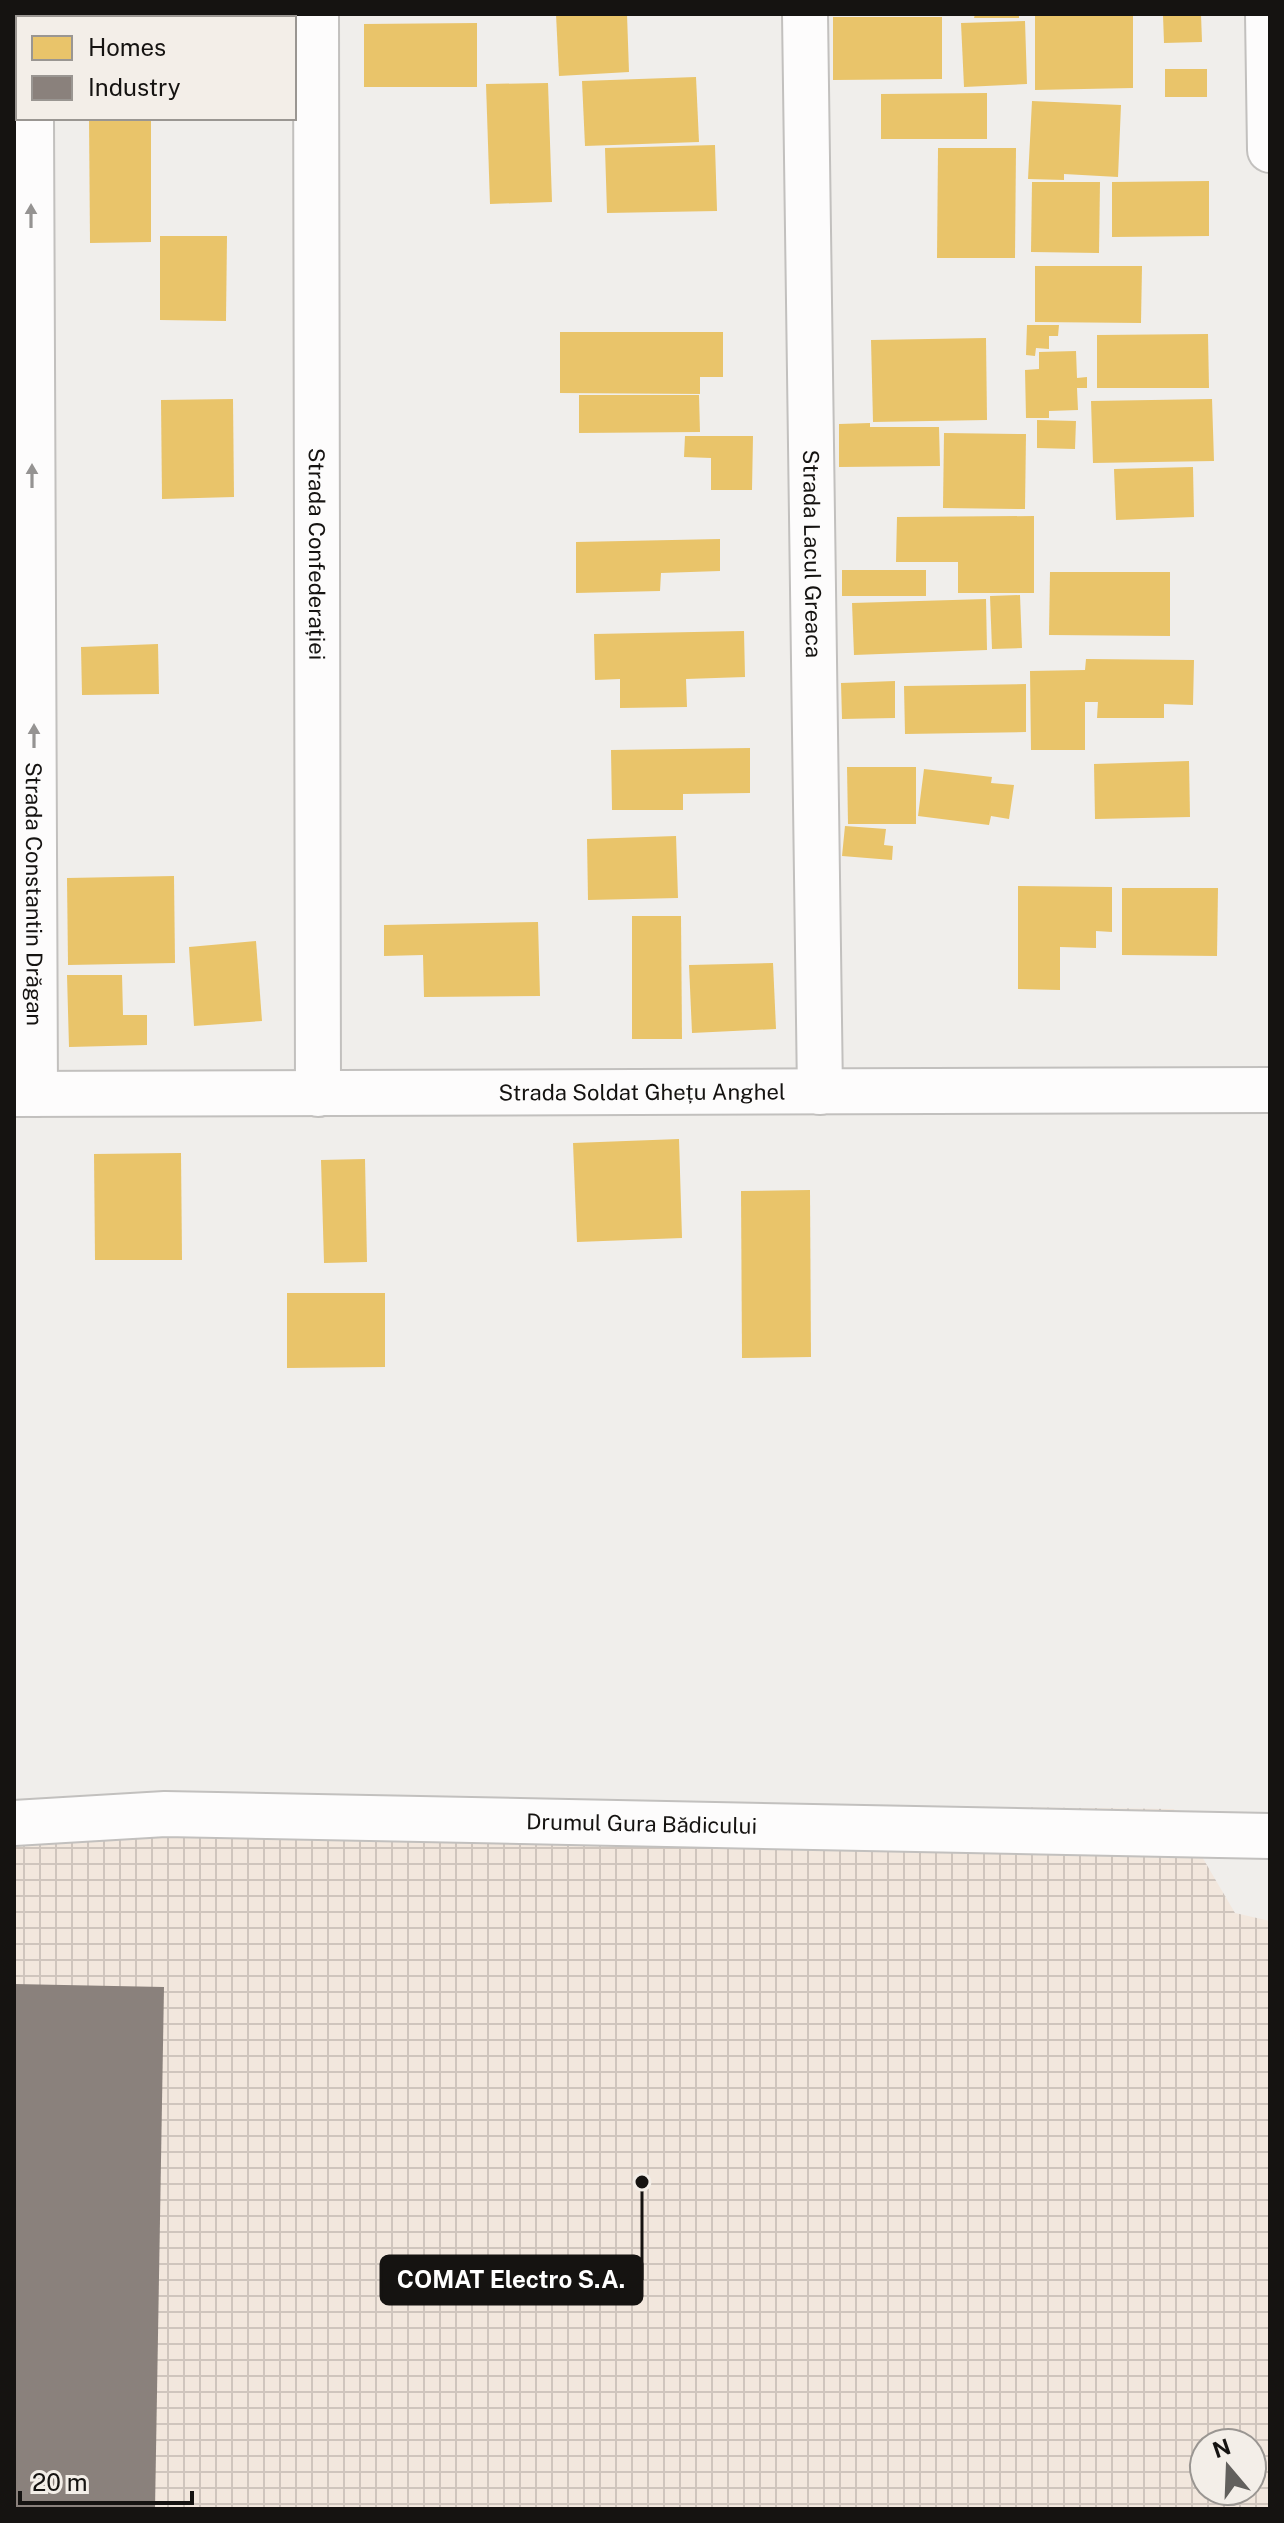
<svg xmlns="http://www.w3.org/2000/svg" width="1284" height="2523" font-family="'Public Sans',sans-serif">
	<defs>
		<pattern id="industrial-grid" width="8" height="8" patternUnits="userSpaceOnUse" patternTransform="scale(2)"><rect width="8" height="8" fill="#f2e7dd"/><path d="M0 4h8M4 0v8" fill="none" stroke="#cfc5bd"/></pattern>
	</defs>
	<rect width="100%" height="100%" fill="#f0eeeb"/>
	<path fill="url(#industrial-grid)" fill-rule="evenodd" d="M 361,1800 L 1174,1809 L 1235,1913 L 1270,1921 L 1270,2509 L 14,2509 L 14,1805 ZM 1204,2443 L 1252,2443 L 1252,2491 L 1204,2491 Z"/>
	<g fill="#e9c46a">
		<rect x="64" y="14" width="88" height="4"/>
		<rect x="160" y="14" width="75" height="4"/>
		<path d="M 556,14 L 627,14 L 629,72 L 559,76 Z"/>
		<path d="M 975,14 L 1019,14 L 1019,18 L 974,18 Z"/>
		<path d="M 1035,14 L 1133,14 L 1133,88 L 1035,90 Z"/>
		<path d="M 1201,14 L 1202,42 L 1164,43 L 1163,15 Z"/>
		<path d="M 833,17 L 942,17 L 942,79 L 833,80 Z"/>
		<path d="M 1025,21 L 1027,84 L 964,87 L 961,23 Z"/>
		<path d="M 477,23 L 477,87 L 364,87 L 364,24 Z"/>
		<rect x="1165" y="69" width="42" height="28"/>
		<path d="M 696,77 L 699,142 L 585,146 L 582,81 Z"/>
		<path d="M 548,83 L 552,202 L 490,204 L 486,84 Z"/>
		<path d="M 987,93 L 987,139 L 881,139 L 881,94 Z"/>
		<path d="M 1032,101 L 1121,105 L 1118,177 L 1064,174 L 1064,180 L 1028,179 Z"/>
		<path d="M 89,118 L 151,118 L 151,242 L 90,243 Z"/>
		<path d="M 715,145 L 717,211 L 607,213 L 605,148 Z"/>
		<path d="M 938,148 L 1016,148 L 1015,258 L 937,258 Z"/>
		<path d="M 1209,181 L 1209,236 L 1112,237 L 1112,182 Z"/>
		<path d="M 1032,182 L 1100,182 L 1099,253 L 1031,252 Z"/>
		<path d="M 160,236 L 227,236 L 226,321 L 160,320 Z"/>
		<path d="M 1035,266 L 1142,266 L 1141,323 L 1035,322 Z"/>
		<path d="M 1027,325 L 1059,325 L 1058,336 L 1049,336 L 1049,349 L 1036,348 L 1035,356 L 1026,355 Z"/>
		<path d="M 560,332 L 723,332 L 723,377 L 700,377 L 700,394 L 560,393 Z"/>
		<path d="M 1208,334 L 1209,388 L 1097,388 L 1097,335 Z"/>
		<path d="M 986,338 L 987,420 L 873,422 L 871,340 Z"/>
		<path d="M 1076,351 L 1077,378 L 1087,377 L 1087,388 L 1077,388 L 1078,410 L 1049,411 L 1049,418 L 1026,418 L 1025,370 L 1039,369 L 1039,352 Z"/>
		<path d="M 579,395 L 699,395 L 700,432 L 579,433 Z"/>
		<path d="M 233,399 L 234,497 L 162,499 L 161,400 Z"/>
		<path d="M 1212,399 L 1214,461 L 1093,463 L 1091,401 Z"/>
		<path d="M 1037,420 L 1076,421 L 1075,449 L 1037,448 Z"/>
		<path d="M 870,423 L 870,427 L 939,427 L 940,466 L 839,467 L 839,424 Z"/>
		<path d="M 944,433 L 1026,434 L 1025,509 L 943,508 Z"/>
		<path d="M 685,436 L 753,436 L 752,490 L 711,490 L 711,458 L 684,457 Z"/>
		<path d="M 1193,467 L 1194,517 L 1116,520 L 1114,469 Z"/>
		<path d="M 1034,516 L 1034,593 L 958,593 L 958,562 L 896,562 L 897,517 Z"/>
		<path d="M 720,539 L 720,571 L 661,573 L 660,591 L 576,593 L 576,542 Z"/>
		<rect x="842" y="570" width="84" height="26"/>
		<path d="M 1050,572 L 1170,572 L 1170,636 L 1049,635 Z"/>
		<path d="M 1020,595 L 1022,648 L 992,649 L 990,596 Z"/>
		<path d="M 986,599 L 987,650 L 854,655 L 852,603 Z"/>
		<path d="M 744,631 L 745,677 L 686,679 L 687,707 L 620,708 L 620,679 L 595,680 L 594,634 Z"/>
		<path d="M 158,644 L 159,694 L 82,695 L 81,647 Z"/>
		<path d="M 1086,659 L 1194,660 L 1193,705 L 1164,704 L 1164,718 L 1097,718 L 1098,702 L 1085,702 L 1085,750 L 1031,750 L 1030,671 L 1085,670 Z"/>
		<path d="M 895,681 L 895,718 L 842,719 L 841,683 Z"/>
		<path d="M 1026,684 L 1026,732 L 905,734 L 904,686 Z"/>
		<path d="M 750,748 L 750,793 L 683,794 L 683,810 L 612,810 L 611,750 Z"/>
		<path d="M 1189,761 L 1190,817 L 1095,819 L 1094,764 Z"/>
		<path d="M 847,767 L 916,767 L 916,824 L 848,824 Z"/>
		<path d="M 924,769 L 992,777 L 991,783 L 1014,785 L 1009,819 L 991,816 L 989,825 L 918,816 Z"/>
		<path d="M 845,826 L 886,829 L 884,845 L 893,846 L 892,860 L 842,856 Z"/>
		<path d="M 676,836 L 678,898 L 588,900 L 587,839 Z"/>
		<path d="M 174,876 L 175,963 L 68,965 L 67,878 Z"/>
		<path d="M 1018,886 L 1112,887 L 1112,932 L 1096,931 L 1096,948 L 1060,947 L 1060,990 L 1018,989 Z"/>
		<path d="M 1122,888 L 1218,888 L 1217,956 L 1122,955 Z"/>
		<path d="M 632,916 L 681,916 L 682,1039 L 632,1039 Z"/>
		<path d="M 538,922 L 540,996 L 424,997 L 423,955 L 384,956 L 384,925 Z"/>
		<path d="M 256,941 L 262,1021 L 194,1026 L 189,947 Z"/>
		<path d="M 773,963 L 776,1029 L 692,1033 L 689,965 Z"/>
		<path d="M 67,975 L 122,975 L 123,1015 L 147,1015 L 147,1045 L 69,1047 Z"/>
		<path d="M 679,1139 L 682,1238 L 577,1242 L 573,1143 Z"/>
		<path d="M 181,1153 L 182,1260 L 95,1260 L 94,1154 Z"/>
		<path d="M 365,1159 L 367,1262 L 324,1263 L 321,1160 Z"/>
		<path d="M 810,1190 L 811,1357 L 742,1358 L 741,1191 Z"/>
		<path d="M 287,1293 L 385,1293 L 385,1367 L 287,1368 Z"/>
	</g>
	<path fill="#8a817c" d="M 14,1984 L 164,1987 L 155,2509 L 14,2509 Z"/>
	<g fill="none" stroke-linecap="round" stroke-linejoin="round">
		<g stroke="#c2c0be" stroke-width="48">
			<g id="minor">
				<path d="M 30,14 L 30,18"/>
				<path id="s1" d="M 316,14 L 318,1094"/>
				<path id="s2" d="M 805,14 L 820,1092"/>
				<path d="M 1268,14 L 1270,150"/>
				<path id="s3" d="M 31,118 L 35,1094"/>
				<path id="s4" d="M 14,1094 L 1270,1090"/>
				<path id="s5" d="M 14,1823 L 165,1814 L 1270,1836"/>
			</g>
		</g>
		<use href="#minor" stroke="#fdfcfc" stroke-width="44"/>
	</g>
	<defs><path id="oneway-solid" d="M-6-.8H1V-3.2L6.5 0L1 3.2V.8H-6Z" transform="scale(2)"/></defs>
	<g fill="#959392">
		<use href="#oneway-solid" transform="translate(31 216) rotate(-90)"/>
		<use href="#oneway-solid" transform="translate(32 476) rotate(-90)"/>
		<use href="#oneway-solid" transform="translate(34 736) rotate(-90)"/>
	</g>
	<g text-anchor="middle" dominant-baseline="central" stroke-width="8" stroke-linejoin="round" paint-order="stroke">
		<g font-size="22" fill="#151311" stroke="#f3eee8">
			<text stroke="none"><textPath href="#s2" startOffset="540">Strada Lacul Greaca</textPath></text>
			<text stroke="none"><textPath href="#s1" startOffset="540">Strada Confederației</textPath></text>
			<text stroke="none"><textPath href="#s3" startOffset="776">Strada Constantin Drăgan</textPath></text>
			<text stroke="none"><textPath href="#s4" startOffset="628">Strada Soldat Ghețu Anghel</textPath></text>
			<text stroke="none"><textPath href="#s5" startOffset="628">Drumul Gura Bădicului</textPath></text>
		</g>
	</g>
	<path fill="none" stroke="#151311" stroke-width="3" d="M642 2182L642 2280"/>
	<circle fill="#151311" stroke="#f3eee8" stroke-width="3" cx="642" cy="2182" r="8"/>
	<rect fill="#151311" stroke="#151311" stroke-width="3" x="381" y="2256" width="261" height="48" rx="8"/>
	<g font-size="24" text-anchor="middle" font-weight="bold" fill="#fff">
		<text x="511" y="2288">COMAT Electro S.A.</text>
	</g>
	<rect width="1284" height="2523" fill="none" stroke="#151311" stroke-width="32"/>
	<rect x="16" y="16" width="280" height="104" fill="#f3eee8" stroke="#9a9692" stroke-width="2"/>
	<rect x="32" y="36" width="40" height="24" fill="#e9c46a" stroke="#9a9692" stroke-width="2"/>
	<text x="88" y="56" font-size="24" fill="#151311">Homes</text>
	<rect x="32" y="76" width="40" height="24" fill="#8a817c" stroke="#9a9692" stroke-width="2"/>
	<text x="88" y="96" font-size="24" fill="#151311">Industry</text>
	<g transform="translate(1228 2467) rotate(341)"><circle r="38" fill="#f3eee8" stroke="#9a9692" stroke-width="2"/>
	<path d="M0-6L14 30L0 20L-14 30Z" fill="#62605d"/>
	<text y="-12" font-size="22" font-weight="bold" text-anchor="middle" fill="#151311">N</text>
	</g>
	<path d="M20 2491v12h172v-12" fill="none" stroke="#151311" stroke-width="4"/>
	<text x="32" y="2491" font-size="24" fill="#151311" stroke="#f3eee8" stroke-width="6" paint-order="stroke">20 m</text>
</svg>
